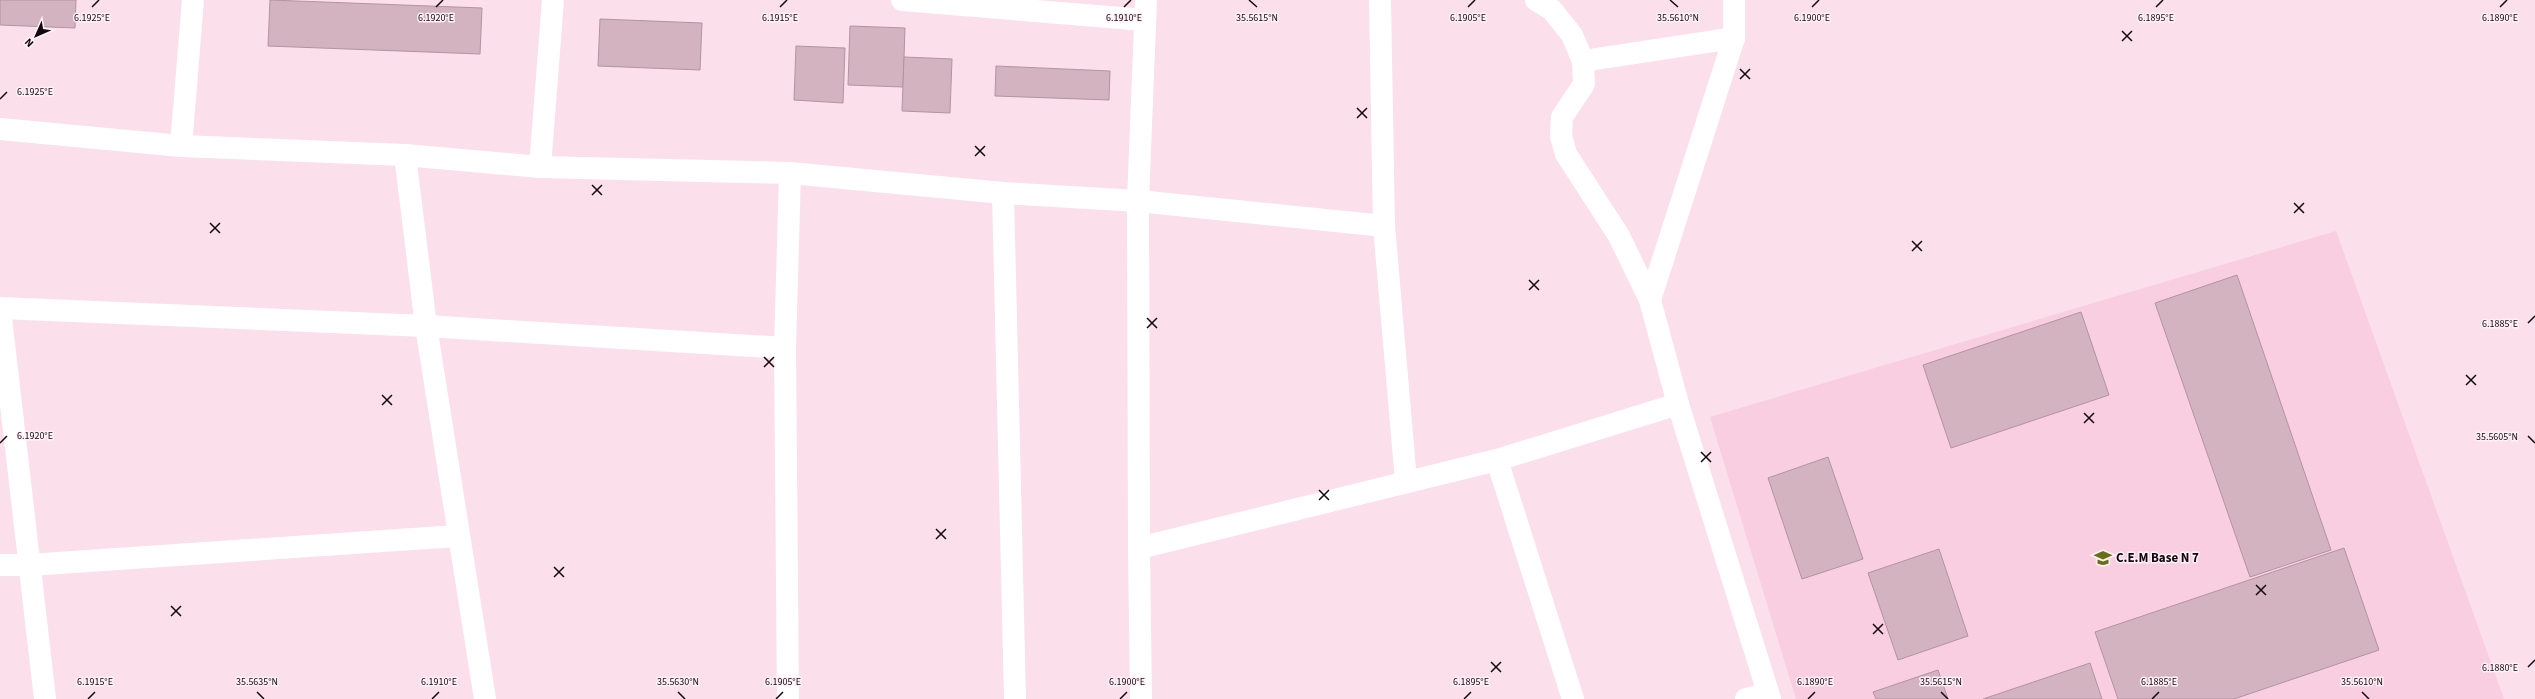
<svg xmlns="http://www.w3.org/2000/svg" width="2535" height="699" font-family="'Source Sans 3',sans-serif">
	<rect width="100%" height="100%" fill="#fbdfeb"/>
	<path fill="#f8cee0" d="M 2336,231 L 2504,699 L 1796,699 L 1710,417 Z"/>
	<g fill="#d4b3c1" stroke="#b393a1">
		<path d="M 0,0 L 76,0 L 75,28 L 0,25 Z"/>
		<path d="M 270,0 L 482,8 L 480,54 L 268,46 Z"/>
		<path d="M 600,19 L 702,23 L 700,70 L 598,66 Z"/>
		<path d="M 850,26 L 905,28 L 903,87 L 848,85 Z"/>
		<path d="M 796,46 L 845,48 L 843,103 L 794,100 Z"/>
		<path d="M 904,57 L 952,59 L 950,113 L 902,111 Z"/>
		<path d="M 996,66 L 1110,71 L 1109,100 L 995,96 Z"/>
		<path d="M 2237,275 L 2331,550 L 2250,577 L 2155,303 Z"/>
		<path d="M 2081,312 L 2109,395 L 1951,448 L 1923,365 Z"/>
		<path d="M 1828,457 L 1863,559 L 1802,579 L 1768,478 Z"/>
		<path d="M 2344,548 L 2379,650 L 2234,699 L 2118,699 L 2095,632 Z"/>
		<path d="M 1939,549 L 1968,636 L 1898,660 L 1868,573 Z"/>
		<path d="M 2090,663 L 2102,699 L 1983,699 Z"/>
		<path d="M 1938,670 L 1948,699 L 1876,699 L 1873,692 Z"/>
	</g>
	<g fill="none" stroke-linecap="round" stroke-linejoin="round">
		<g stroke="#fff" stroke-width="22">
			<path d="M 902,0 L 1145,20"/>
			<path d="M 1380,0 L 1384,226 L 1406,481"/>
			<path d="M 1536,0 L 1552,10 L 1572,35 L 1583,61 L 1584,84 L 1562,117 L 1561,136 L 1566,154 L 1619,236 L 1650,300 L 1678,404 L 1770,699"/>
			<path d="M 1583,61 L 1734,38"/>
			<path d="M 181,146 L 193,0"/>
			<path d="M 405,155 L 426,326 L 485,699"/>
			<path d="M 540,167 L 553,0"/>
			<path d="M 1138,201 L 1384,226"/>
			<path d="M 1650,300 L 1734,38 L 1734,0"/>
			<path d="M 0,308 L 426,326 L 785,348"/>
			<path d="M 0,309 L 45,699"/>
			<path d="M 1497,460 L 1573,699"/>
			<path d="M 1139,548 L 1497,460 L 1678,404"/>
			<path d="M 0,565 L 29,565 L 457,536"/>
			<path d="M 788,699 L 785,348 L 790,173"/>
			<path d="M 1746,699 L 1768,693"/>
		</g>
		<g stroke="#fff" stroke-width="22">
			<path d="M 0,129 L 181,146 L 405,155 L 540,167 L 790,173 L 1003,193 L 1138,201"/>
			<path d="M 1003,193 L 1015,699"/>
			<path d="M 1141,699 L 1139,548 L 1138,201 L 1146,0"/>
		</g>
	</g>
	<path fill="none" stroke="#13080d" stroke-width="1.5" d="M 1249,0 L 1257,7M 1670,0 L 1678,7M 92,7 L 99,0M 436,7 L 443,0M 780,7 L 787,0M 1124,7 L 1131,0M 1468,7 L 1475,0M 1812,7 L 1819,0M 2156,7 L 2163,0M 2500,7 L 2507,0M 2122,31 L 2132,41M 2122,41 L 2132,31M 1740,69 L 1750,79M 1740,79 L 1750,69M 0,99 L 7,92M 1357,108 L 1367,118M 1357,118 L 1367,108M 975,146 L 985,156M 975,156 L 985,146M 592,185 L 602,195M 592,195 L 602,185M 2294,203 L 2304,213M 2294,213 L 2304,203M 210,223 L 220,233M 210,233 L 220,223M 1912,241 L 1922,251M 1912,251 L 1922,241M 1529,280 L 1539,290M 1529,290 L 1539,280M 1147,318 L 1157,328M 2528,323 L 2535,316M 1147,328 L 1157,318M 764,357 L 774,367M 764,367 L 774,357M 2466,375 L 2476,385M 2466,385 L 2476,375M 382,395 L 392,405M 382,405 L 392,395M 2084,413 L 2094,423M 2084,423 L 2094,413M 2528,436 L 2535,443M 0,443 L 7,436M 1701,452 L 1711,462M 1701,462 L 1711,452M 1319,490 L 1329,500M 1319,500 L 1329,490M 936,529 L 946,539M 936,539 L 946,529M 554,567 L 564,577M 554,577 L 564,567M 2256,585 L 2266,595M 2256,595 L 2266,585M 171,606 L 181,616M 171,616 L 181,606M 1873,624 L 1883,634M 1873,634 L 1883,624M 1491,662 L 1501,672M 2528,667 L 2535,660M 1491,672 L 1501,662M 257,692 L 264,699M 678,692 L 685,699M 1941,692 L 1948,699M 2362,692 L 2369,699M 88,699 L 95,692M 432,699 L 439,692M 776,699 L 783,692M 1120,699 L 1127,692M 1464,699 L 1471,692M 1808,699 L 1815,692M 2152,699 L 2159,692"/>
	<defs>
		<g id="school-bare" transform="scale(1.38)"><path d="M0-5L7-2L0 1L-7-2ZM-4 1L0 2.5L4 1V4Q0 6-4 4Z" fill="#696f15" stroke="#fff1f7" stroke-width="2.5" paint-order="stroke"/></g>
	</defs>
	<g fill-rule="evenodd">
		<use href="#school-bare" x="2103" y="558"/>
	</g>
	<g text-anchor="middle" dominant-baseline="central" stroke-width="3" stroke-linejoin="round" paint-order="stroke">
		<g font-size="13" font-weight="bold" fill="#13080d" stroke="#fff1f7" text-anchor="start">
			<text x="2116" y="558">C.E.M Base N 7</text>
		</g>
	</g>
	<g font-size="10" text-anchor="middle" fill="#13080d" stroke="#fff1f7" stroke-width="3" stroke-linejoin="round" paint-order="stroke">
		<text x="92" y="21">6.1925°E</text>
		<text x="436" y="21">6.1920°E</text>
		<text x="780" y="21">6.1915°E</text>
		<text x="1124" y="21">6.1910°E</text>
		<text x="1257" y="21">35.5615°N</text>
		<text x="1468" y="21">6.1905°E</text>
		<text x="1678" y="21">35.5610°N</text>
		<text x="1812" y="21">6.1900°E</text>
		<text x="2156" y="21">6.1895°E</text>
		<text x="2500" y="21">6.1890°E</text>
		<text x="35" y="95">6.1925°E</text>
		<text x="2500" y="327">6.1885°E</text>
		<text x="35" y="439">6.1920°E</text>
		<text x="2497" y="440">35.5605°N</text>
		<text x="2500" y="671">6.1880°E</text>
		<text x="95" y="685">6.1915°E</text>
		<text x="439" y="685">6.1910°E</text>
		<text x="783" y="685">6.1905°E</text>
		<text x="1127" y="685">6.1900°E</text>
		<text x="1471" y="685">6.1895°E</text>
		<text x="1815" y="685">6.1890°E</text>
		<text x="2159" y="685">6.1885°E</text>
		<text x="257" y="685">35.5635°N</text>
		<text x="678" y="685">35.5630°N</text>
		<text x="1941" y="685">35.5615°N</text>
		<text x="2362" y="685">35.5610°N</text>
	</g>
	<g transform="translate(36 36) rotate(225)" stroke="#fff1f7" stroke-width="3" paint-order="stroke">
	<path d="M0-3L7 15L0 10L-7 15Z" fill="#13080d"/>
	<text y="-6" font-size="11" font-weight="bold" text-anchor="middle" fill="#13080d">N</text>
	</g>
</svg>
